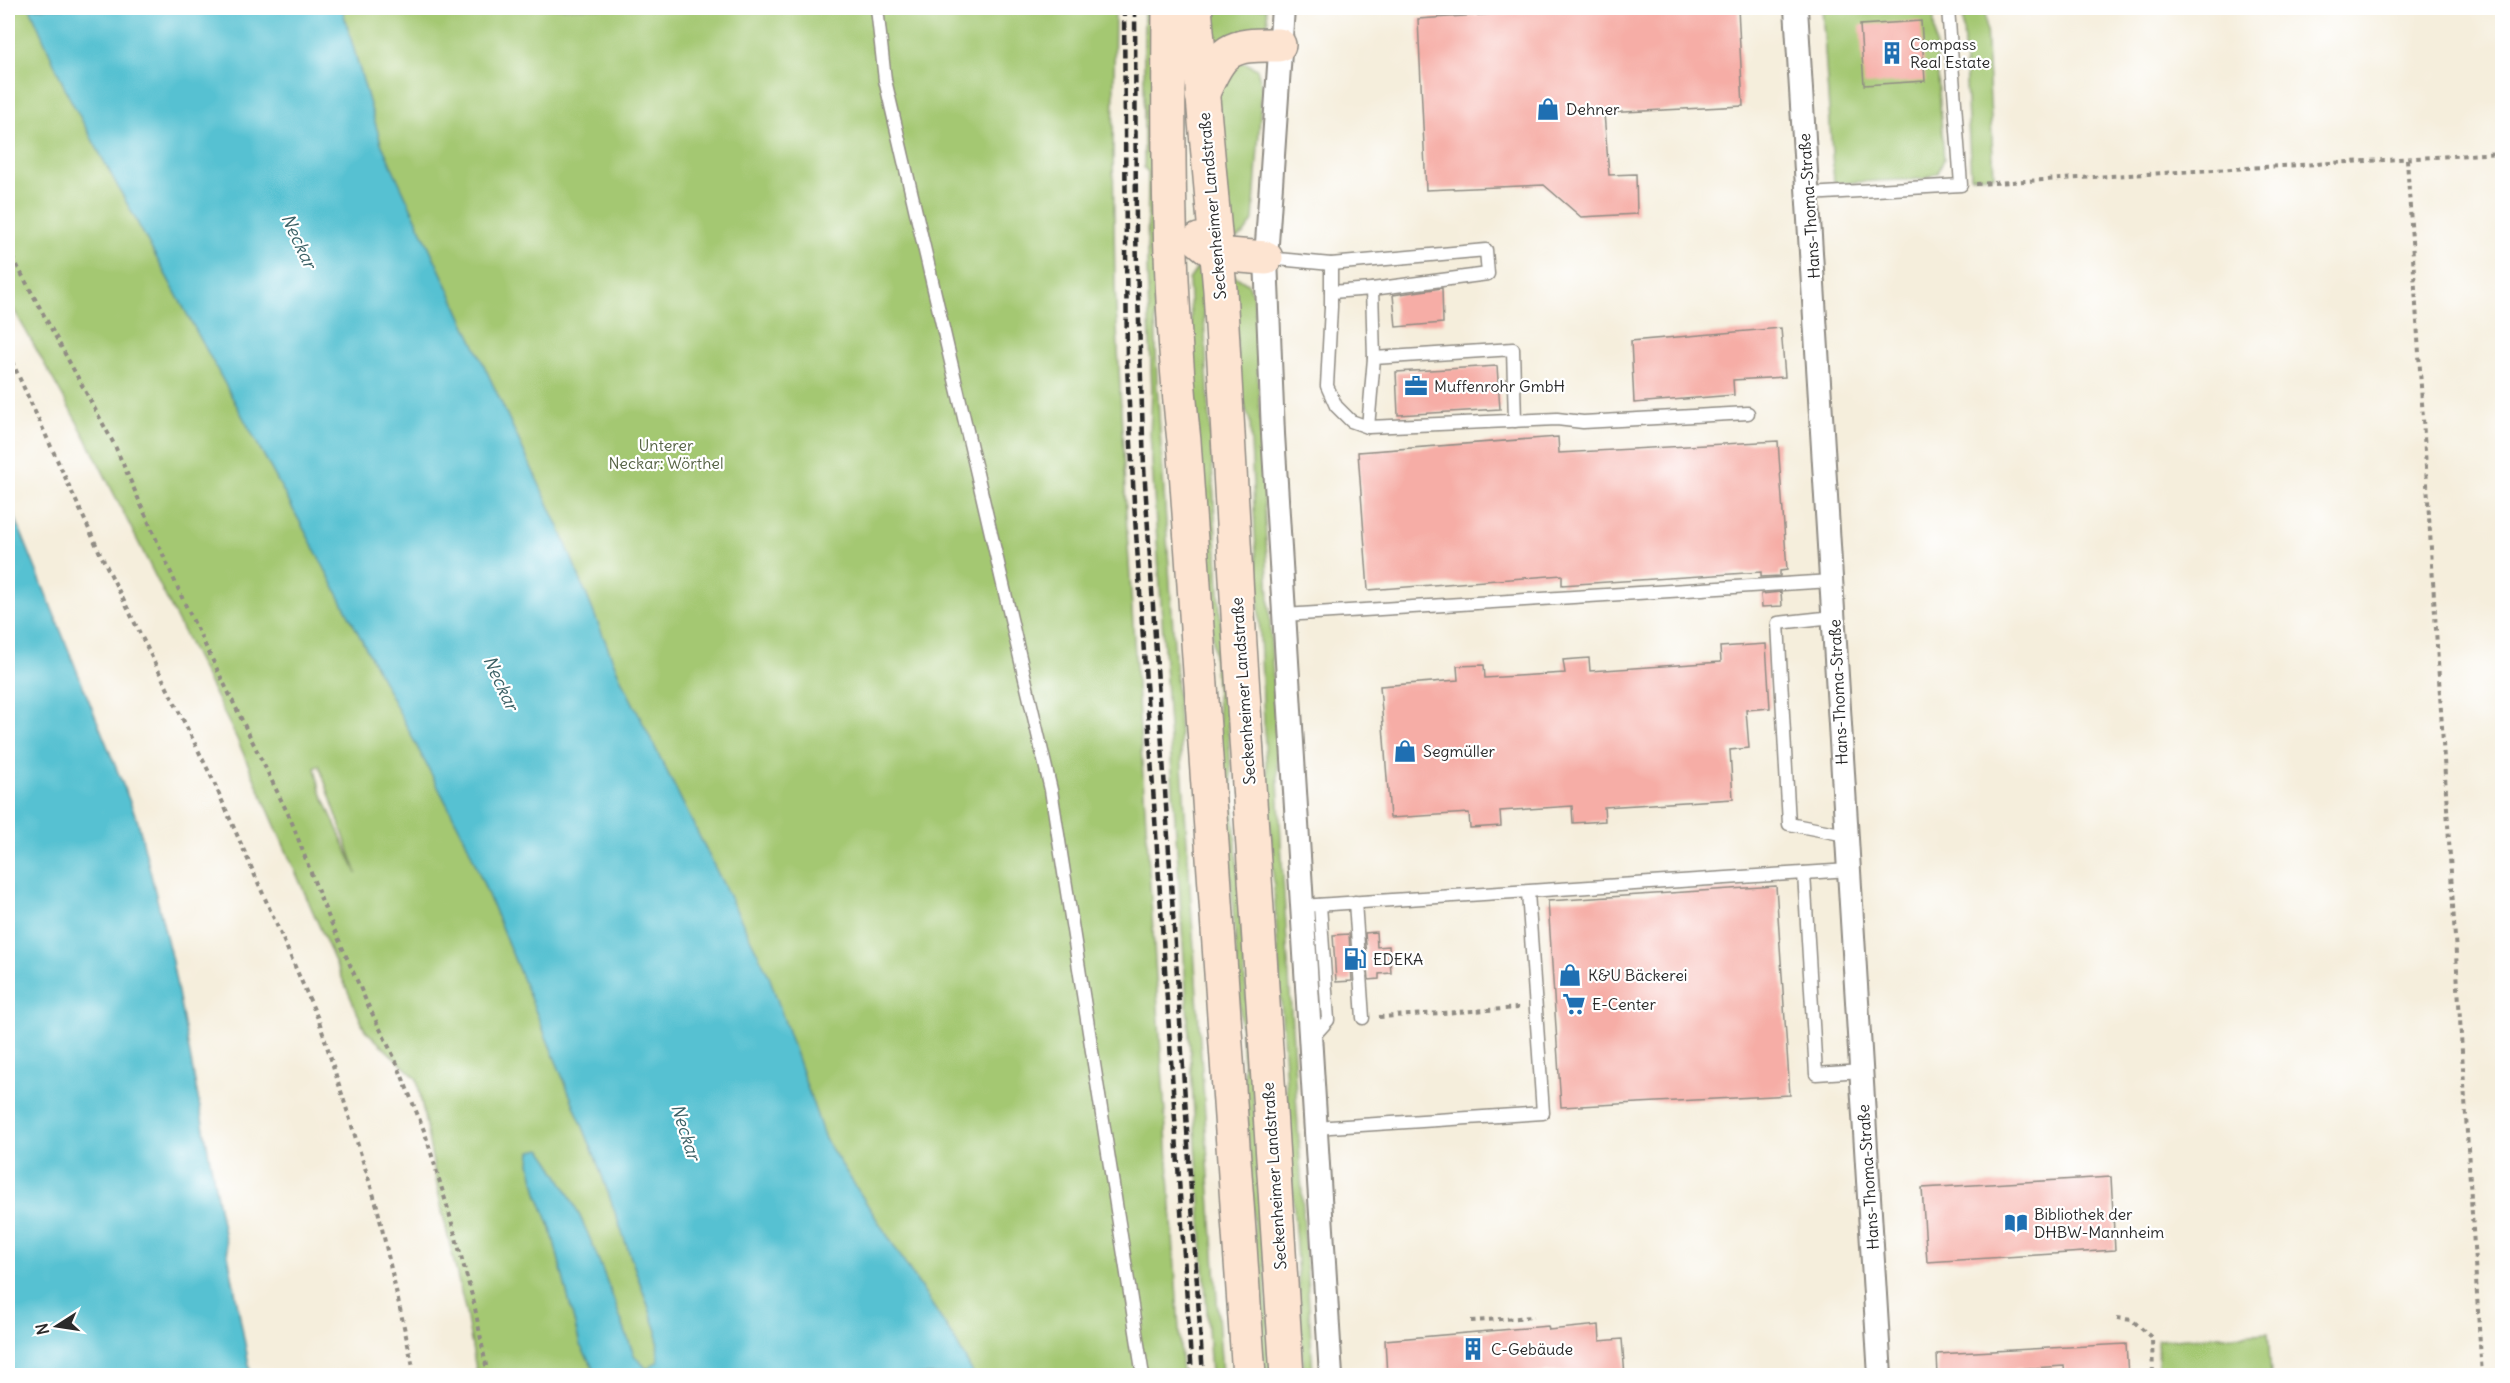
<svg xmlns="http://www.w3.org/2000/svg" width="2510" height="1383" font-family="Delius,sans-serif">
	<rect width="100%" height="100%" fill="#fff"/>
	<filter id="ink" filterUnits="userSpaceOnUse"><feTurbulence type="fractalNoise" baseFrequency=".0167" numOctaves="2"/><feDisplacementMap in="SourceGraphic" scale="12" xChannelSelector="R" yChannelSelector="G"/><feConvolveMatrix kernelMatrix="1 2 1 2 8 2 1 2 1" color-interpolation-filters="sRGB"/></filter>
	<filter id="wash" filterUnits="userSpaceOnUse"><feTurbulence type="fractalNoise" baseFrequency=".008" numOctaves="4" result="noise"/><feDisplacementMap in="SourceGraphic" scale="24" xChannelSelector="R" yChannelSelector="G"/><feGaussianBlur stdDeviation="1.35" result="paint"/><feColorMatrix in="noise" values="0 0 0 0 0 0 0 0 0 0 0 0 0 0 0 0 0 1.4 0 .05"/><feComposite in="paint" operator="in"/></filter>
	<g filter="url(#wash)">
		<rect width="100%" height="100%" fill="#f5eedc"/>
		<g fill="#a4c872" stroke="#687a4e" stroke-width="1.5" fill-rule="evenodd">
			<path d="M 8,8 L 1115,8 L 1113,152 L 1115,286 L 1127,532 L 1182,1375 L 477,1375 L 466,1313 L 442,1211 L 417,1079 L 365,1030 L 237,739 L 86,438 L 8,299 ZM 319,765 L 357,874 L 320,790 L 315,768 Z"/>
			<path d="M 1144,8 L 1157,8 L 1153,226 L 1157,385 L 1222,1375 L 1211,1375 L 1150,433 L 1152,390 L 1147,269 L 1148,172 L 1144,168 Z"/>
			<path d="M 1201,8 L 1266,8 L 1268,21 L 1263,31 L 1205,62 Z"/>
			<path d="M 1822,8 L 1933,8 L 1944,159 L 1938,173 L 1924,179 L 1834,183 Z"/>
			<path d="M 1962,8 L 1985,8 L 1994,176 L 1971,177 Z"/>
			<path d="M 1230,63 L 1246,63 L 1257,69 L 1262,86 L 1253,221 L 1244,234 L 1229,242 L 1217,94 Z"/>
			<path d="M 1201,262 L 1220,609 L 1272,1375 L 1263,1375 L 1236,949 L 1196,414 L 1189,280 Z"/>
			<path d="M 1232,274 L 1249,285 L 1254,298 L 1282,861 L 1313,1375 L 1304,1375 L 1265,743 L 1250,421 L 1240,395 Z"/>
			<path d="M 2268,1333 L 2271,1375 L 2159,1375 L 2157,1340 Z"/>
		</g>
		<g fill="#56c1d2" stroke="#40767e" stroke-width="1.5">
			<path d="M 30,8 L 342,8 L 381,143 L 559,527 L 619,675 L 769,976 L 825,1139 L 956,1342 L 974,1375 L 597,1375 L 580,1345 L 551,1229 L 537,1193 L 530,1163 L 531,1151 L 541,1149 C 585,1210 608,1286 634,1355 L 647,1369 L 658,1361 L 657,1331 L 596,1159 L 466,841 L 314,548 L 67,93 Z"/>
			<path d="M 8,500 L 138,822 L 171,956 L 251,1375 L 8,1375 Z"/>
		</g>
		<g id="blocks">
			<g fill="#f6ada6">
				<path d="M 1584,8 L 1738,8 L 1743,106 L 1604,113 L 1609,175 L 1636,174 L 1637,214 L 1581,217 L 1544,185 L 1426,190 L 1418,19 Z"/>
				<path d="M 1921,21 L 1925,81 L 1864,85 L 1860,25 Z"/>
				<path d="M 1442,288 L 1443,323 L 1396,327 L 1393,295 Z"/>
				<path d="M 1781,328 L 1785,377 L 1733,380 L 1734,395 L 1634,403 L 1631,341 Z"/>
				<path d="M 1497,366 L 1500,409 L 1398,415 L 1396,372 Z"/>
				<path d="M 1558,437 L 1559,453 L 1778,441 L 1787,570 L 1780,571 L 1780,576 L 1761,577 L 1761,572 L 1562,585 L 1562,575 L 1368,590 L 1358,452 Z"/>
				<path d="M 1781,592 L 1782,606 L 1762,607 L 1761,594 Z"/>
				<path d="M 1766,644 L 1770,708 L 1746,710 L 1749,748 L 1730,750 L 1733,799 L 1604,807 L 1605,821 L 1573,823 L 1572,806 L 1500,811 L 1501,826 L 1470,828 L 1469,813 L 1390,818 L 1380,686 L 1458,680 L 1457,666 L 1484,665 L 1485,678 L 1565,673 L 1563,660 L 1589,658 L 1590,671 L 1721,662 L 1720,647 Z"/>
				<path d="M 1776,886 L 1790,1095 L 1561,1107 L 1548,901 Z"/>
				<path d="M 1376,932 L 1377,947 L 1389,946 L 1391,973 L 1379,974 L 1379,979 L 1369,980 L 1365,933 Z"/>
				<path d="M 1349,934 L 1352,981 L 1336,982 L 1333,935 Z"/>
				<path d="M 2111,1177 L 2115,1250 L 1927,1262 L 1922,1188 Z"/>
				<path d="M 1599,1325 L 1600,1341 L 1622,1339 L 1625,1376 L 1570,1376 L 1570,1371 L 1500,1376 L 1387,1376 L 1385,1340 L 1548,1326 L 1549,1330 Z"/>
				<path d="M 2126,1344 L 2128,1376 L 2065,1376 L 2064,1366 L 2015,1369 L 2016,1376 L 1938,1376 L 1937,1354 Z"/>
			</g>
		</g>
	</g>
	<g filter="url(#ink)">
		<use href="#blocks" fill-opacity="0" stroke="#908c84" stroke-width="1.5"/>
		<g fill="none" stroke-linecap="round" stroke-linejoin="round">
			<g stroke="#908c84" stroke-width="15">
				<g id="service">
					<path d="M 877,8 L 885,80 L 1051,790 L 1143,1376"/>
					<path d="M 1808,194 L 1961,185 L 1948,8"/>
					<path d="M 1267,258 L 1331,264 L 1486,250 L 1488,274 L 1372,289"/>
					<path d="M 1331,264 L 1331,307 L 1327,386 L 1336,406 L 1351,421 L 1368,427 L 1557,419 L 1583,422 L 1748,413"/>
					<path d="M 1331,292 L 1372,289 L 1374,358 L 1368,427"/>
					<path d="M 1374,358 L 1513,349 L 1515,421"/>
					<path d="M 1284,615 L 1831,581"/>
					<path d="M 1833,617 L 1778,623 L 1789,824 L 1846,835"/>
					<path d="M 1804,873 L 1816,1074 L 1862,1071"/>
					<path d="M 1355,902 L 1363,1018"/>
					<path d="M 1301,906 L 1849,870"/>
					<path d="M 1311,1039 L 1328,1020 L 1320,905"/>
					<path d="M 1315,1128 L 1543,1113 L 1528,892"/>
				</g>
			</g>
			<g stroke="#908c84" stroke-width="26">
				<g id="minor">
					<path d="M 1283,8 L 1266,258 L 1273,434 L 1331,1376"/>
					<path d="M 1796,8 L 1880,1376"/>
				</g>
			</g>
			<g stroke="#908c84" stroke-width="36">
				<g id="secondary">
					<path d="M 1169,8 C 1168,152 1168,297 1184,441 L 1249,1376"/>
					<path d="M 1195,8 L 1220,290 L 1238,614 L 1287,1376"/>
					<path d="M 1202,95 C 1223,48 1228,44 1279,45"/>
					<path d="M 1199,240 L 1216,254 L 1266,258"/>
				</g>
			</g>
			<g stroke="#908c84" stroke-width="4" stroke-dasharray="4.5 4.5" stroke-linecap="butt">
				<path d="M 2407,159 L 2482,1376"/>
				<path d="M 1976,184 L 2502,153"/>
				<path d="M 8,249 L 115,446 L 184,602 L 291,820 L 322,902 L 367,1003 L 395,1059 L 425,1133 L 448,1209 L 474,1303 L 488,1376"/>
				<path d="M 8,353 L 99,551 L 212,778 L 319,1021 L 377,1206 L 415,1376"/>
				<path d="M 1379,1017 L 1519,1008"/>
				<path d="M 2117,1318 L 2132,1320 L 2152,1338 L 2153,1376"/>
				<path d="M 1471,1321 L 1534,1317"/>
			</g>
			<use href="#service" stroke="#fff" stroke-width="12"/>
			<use href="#minor" stroke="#fff" stroke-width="22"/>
			<use href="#secondary" stroke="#fde4d1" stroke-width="33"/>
			<g stroke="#2b2b2b" stroke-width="4.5" stroke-dasharray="9 4.5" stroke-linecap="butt">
				<path d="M 1124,8 L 1127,365 L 1134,502 L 1192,1376"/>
				<path d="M 1135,8 L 1136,234 L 1144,467 L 1203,1376"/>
			</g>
		</g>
	</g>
	<defs>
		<g id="building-bare" transform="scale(1.8)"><path d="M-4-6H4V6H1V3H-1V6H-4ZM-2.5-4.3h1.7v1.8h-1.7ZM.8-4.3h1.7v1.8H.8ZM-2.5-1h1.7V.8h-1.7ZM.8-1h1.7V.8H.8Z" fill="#1f6fb2" stroke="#fff" stroke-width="2.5" paint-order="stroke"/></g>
		<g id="shop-bare" transform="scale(1.8)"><path d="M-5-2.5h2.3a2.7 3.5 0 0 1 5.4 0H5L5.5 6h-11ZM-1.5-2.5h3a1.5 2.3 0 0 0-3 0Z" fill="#1f6fb2" stroke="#fff" stroke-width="2.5" paint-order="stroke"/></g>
		<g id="office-bare" transform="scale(1.8)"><path d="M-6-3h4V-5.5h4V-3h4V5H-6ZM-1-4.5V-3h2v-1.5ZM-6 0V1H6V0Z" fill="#1f6fb2" stroke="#fff" stroke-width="2.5" paint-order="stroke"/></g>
		<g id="fuel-bare" transform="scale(1.8)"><path d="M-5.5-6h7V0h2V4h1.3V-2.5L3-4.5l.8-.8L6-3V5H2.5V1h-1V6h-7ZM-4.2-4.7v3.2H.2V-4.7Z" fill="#1f6fb2" stroke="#fff" stroke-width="2.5" paint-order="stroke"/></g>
		<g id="supermarket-bare" transform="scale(1.8)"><path d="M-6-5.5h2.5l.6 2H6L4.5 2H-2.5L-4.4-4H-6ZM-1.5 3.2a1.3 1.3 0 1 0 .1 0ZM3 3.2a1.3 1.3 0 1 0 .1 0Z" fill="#1f6fb2" stroke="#fff" stroke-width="2.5" paint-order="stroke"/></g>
		<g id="library-bare" transform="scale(1.8)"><path d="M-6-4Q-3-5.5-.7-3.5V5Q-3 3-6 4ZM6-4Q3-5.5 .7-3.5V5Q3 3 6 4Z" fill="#1f6fb2" stroke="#fff" stroke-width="2.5" paint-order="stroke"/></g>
	</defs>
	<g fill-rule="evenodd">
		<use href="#building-bare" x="1892" y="53"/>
		<use href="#shop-bare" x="1548" y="109"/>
		<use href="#office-bare" x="1416" y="386"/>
		<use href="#shop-bare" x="1405" y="751"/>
		<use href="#fuel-bare" x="1355" y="959"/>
		<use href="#shop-bare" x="1570" y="975"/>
		<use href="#supermarket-bare" x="1574" y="1004"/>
		<use href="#library-bare" x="2016" y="1223"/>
		<use href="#building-bare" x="1473" y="1349"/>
	</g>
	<g text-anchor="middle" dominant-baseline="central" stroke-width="4.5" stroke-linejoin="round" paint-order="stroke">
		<g font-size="16" fill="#2b2b2b" stroke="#fff" text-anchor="start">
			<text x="1910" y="44">Compass<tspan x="1910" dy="18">Real Estate</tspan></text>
			<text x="1566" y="109">Dehner</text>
			<text x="1434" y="386">Muffenrohr GmbH</text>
			<text x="1423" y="751">Segmüller</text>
			<text x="1373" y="959">EDEKA</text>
			<text x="1588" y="975">K&amp;U Bäckerei</text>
			<text x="1592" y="1004">E-Center</text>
			<text x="2034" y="1214">Bibliothek der<tspan x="2034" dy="18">DHBW-Mannheim</tspan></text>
			<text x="1491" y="1349">C-Gebäude</text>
		</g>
		<g font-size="16" fill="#2b2b2b" stroke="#fff">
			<text transform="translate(1212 206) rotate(-95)">Seckenheimer Landstraße</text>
			<text transform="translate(1809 206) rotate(-94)">Hans-Thoma-Straße</text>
			<text transform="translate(1243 691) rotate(-94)">Seckenheimer Landstraße</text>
			<text transform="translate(1838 692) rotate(-93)">Hans-Thoma-Straße</text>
			<text transform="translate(1274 1176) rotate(-94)">Seckenheimer Landstraße</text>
			<text transform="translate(1868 1177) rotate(-94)">Hans-Thoma-Straße</text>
		</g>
		<g font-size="16" fill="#556244" stroke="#fff">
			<text x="666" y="445">Unterer<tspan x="666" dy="18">Neckar: Wörthel</tspan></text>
		</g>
		<g font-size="18" font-style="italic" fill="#3a6065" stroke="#fff">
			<text transform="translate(299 241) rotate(65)">Neckar</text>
			<text transform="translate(501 683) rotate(65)">Neckar</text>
			<text transform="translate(686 1132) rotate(72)">Neckar</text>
		</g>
	</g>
	<rect width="2510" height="1383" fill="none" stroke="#fff" stroke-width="30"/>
	<g transform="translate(57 1326) rotate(258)" stroke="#ffffff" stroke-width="4.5" paint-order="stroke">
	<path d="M0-4.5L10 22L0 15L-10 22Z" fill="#2b2b2b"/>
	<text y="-9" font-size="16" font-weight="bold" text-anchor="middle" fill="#2b2b2b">N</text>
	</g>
</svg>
